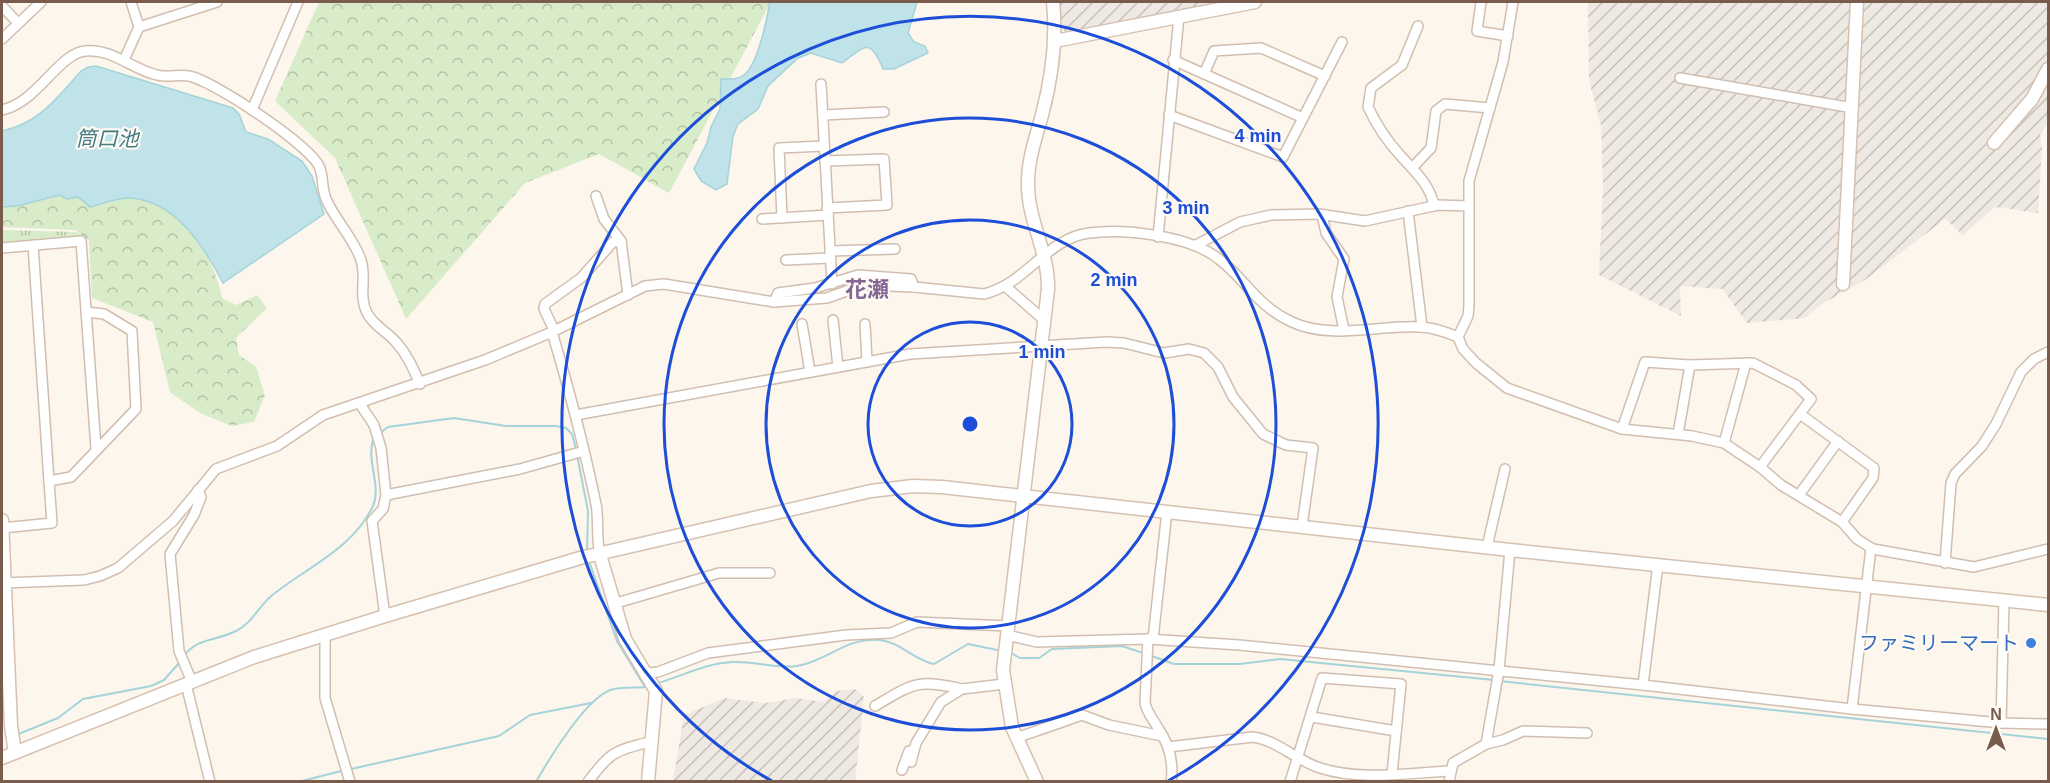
<svg xmlns="http://www.w3.org/2000/svg" width="2050" height="783" font-family="Arial,'Noto Sans JP',sans-serif">
	<defs>
		<pattern id="industrial-furrows" width="10" height="10" patternUnits="userSpaceOnUse" patternTransform="scale(1.5)"><rect width="10" height="10" fill="#efe9e4"/><path d="M-1 1l2-2M0 10L10 0M9 11l2-2" fill="none" stroke="#c7c0bb"/></pattern>
		<pattern id="forest-crowns" width="20" height="18" patternUnits="userSpaceOnUse" patternTransform="scale(1.5)"><rect width="20" height="18" fill="#d8ecc9"/><path d="M2 6a3 3 0 1 1 6 0M12 15a3 3 0 1 1 6 0" fill="none" stroke="#b4c2a5"/></pattern>
		<pattern id="park-tufts" width="24" height="20" patternUnits="userSpaceOnUse" patternTransform="scale(1.5)"><rect width="24" height="20" fill="#d8ecc9"/><path d="M3 7l-1-3M5 7V3M7 7l1-3M15 17l-1-3M17 17v-4M19 17l1-3" fill="none" stroke="#b4c2a5"/></pattern>
	</defs>
	<rect width="100%" height="100%" fill="#fdf6ec"/>
	<g fill="url(#industrial-furrows)">
		<path d="M 1059,2 L 1232,2 L 1066,33 L 1061,27 Z"/>
		<path d="M 1588,2 L 2048,2 L 2048,122 L 2040,135 L 2042,149 L 2038,213 L 1995,207 L 1963,235 L 1945,219 L 1865,280 L 1820,305 L 1806,318 L 1747,323 L 1722,289 L 1680,286 L 1681,316 L 1599,275 L 1603,185 L 1601,125 L 1589,81 Z"/>
		<path d="M 855,689 L 864,697 L 855,781 L 673,781 L 684,715 L 725,698 L 765,703 L 796,698 L 824,702 L 836,691 Z"/>
	</g>
	<g fill="url(#forest-crowns)">
		<path d="M 319,2 L 771,2 L 669,193 L 599,154 L 525,183 L 406,319 L 335,158 L 275,101 Z"/>
		<path d="M 60,195 L 78,197 L 90,207 C 102,204 119,196 131,198 C 180,202 214,256 222,298 L 236,305 L 257,295 L 267,308 L 236,338 L 239,355 L 256,367 L 265,395 L 254,422 L 232,426 L 200,413 L 170,392 L 153,322 L 92,298 L 89,240 L 75,230 L 2,227 L 2,207 L 17,206 Z"/>
	</g>
	<path fill="url(#park-tufts)" d="M 2,230 L 75,232 L 79,233 L 81,238 L 2,244 Z"/>
	<g fill="#bfe3e8" stroke="#a5d3da" stroke-width="1.5">
		<path d="M 770,2 L 917,2 L 908,33 L 914,42 L 925,46 L 928,53 L 894,69 L 883,69 C 870,36 864,47 842,63 L 811,53 L 798,58 L 768,86 L 758,109 L 738,124 L 733,136 L 727,184 L 716,190 L 701,181 L 694,169 L 707,143 L 711,127 L 720,109 L 721,79 C 729,79 739,80 745,74 C 758,63 767,19 770,2 Z"/>
		<path d="M 96,66 L 233,108 L 239,114 L 246,132 L 268,139 L 302,161 L 312,176 L 324,214 L 223,283 C 205,248 176,201 131,198 C 119,197 102,204 90,207 L 78,197 L 67,199 L 60,195 L 17,206 L 2,207 L 2,131 C 39,123 57,98 81,71 L 88,67 Z"/>
	</g>
	<g fill="none" stroke-linecap="round" stroke-linejoin="round">
		<g stroke="#a5d3da" stroke-width="2">
			<path d="M 380,433 L 388,427 L 454,418 L 506,426 L 556,426 L 566,428 L 572,434 L 576,449"/>
			<path d="M 577,455 L 588,511 L 587,553"/>
			<path d="M 589,561 L 617,641 L 645,687"/>
			<path d="M 1011,653 L 1020,658 L 1039,658 L 1052,649 L 1122,646 L 1143,653"/>
			<path d="M 1149,655 L 1174,664 L 1240,664 L 1280,659 L 1494,680"/>
			<path d="M 184,656 C 198,637 217,641 236,631 C 253,623 260,603 275,593 C 308,567 354,547 373,506 C 382,485 365,459 374,438"/>
			<path d="M 1499,681 L 2048,739"/>
			<path d="M 658,683 C 683,676 706,663 733,662 C 754,661 776,669 797,666 C 828,661 845,637 880,640 C 900,642 914,660 934,664 L 968,644 L 1002,651"/>
			<path d="M 16,735 L 58,718 L 83,699 L 151,686 L 164,680 L 181,661"/>
			<path d="M 351,769 L 499,736 L 530,715 L 591,703"/>
			<path d="M 298,782 L 345,770"/>
			<path d="M 536,782 C 549,759 588,694 614,689 C 624,687 636,688 647,687"/>
		</g>
		<g stroke="#d1beb0" stroke-width="12">
			<g id="street">
				<path d="M 131,2 L 139,27"/>
				<path d="M 1481,2 L 1477,31 L 1508,36"/>
				<path d="M 1513,2 L 1503,62 L 1469,181 L 1469,306 L 1468,316 L 1458,337 L 1463,349 L 1476,363 L 1507,388 L 1622,429 L 1692,436 L 1724,443 L 1760,467 L 1781,485 L 1842,522 L 1857,539 L 1873,549 L 1974,567 L 2048,549"/>
				<path d="M 2,6 L 18,23"/>
				<path d="M 1418,26 L 1402,65 L 1371,88 L 1368,107 C 1376,124 1388,142 1400,155 C 1414,171 1430,184 1434,206"/>
				<path d="M 2,39 L 41,2"/>
				<path d="M 124,60 L 139,27 L 217,2"/>
				<path d="M 1173,60 L 1303,118"/>
				<path d="M 1204,74 L 1214,51 L 1261,48 L 1325,76"/>
				<path d="M 1680,78 L 1853,108"/>
				<path d="M 821,84 L 832,284"/>
				<path d="M 2,110 C 37,103 58,54 85,51 C 112,48 133,70 157,75 C 168,78 179,74 189,76 C 214,81 308,144 319,166 C 324,176 321,190 327,201 C 336,221 354,239 361,260 C 367,278 358,295 367,313 C 373,325 386,331 395,341 C 407,354 413,368 420,384"/>
				<path d="M 252,110 L 298,2"/>
				<path d="M 823,115 L 884,112"/>
				<path d="M 1169,115 L 1283,157 L 1342,42"/>
				<path d="M 825,161 L 884,159 L 887,205 L 827,208"/>
				<path d="M 1413,167 L 1431,148 L 1436,111 L 1445,104 L 1490,108"/>
				<path d="M 596,196 L 604,219 L 621,241"/>
				<path d="M 1408,211 L 1422,327"/>
				<path d="M 1322,215 L 1326,233 L 1344,259 L 1337,297 L 1344,330"/>
				<path d="M 782,218 L 779,148 L 824,146"/>
				<path d="M 762,219 L 828,215"/>
				<path d="M 1158,237 L 1179,16"/>
				<path d="M 33,245 L 49,481"/>
				<path d="M 1196,245 L 1240,222 L 1271,215 L 1319,214 L 1365,221 L 1438,205 L 1468,206"/>
				<path d="M 2,248 L 81,241 L 96,448"/>
				<path d="M 830,251 L 895,249"/>
				<path d="M 786,260 L 830,258"/>
				<path d="M 1005,286 L 1044,320"/>
				<path d="M 774,302 L 827,298 L 863,285 L 914,287"/>
				<path d="M 833,320 L 838,367"/>
				<path d="M 802,324 L 810,372"/>
				<path d="M 865,324 L 867,362"/>
				<path d="M 554,330 L 544,309 L 545,304 L 581,278 L 613,242 L 621,241 L 628,295"/>
				<path d="M 552,332 C 569,389 584,446 596,504 C 599,520 596,538 600,555"/>
				<path d="M 360,404 L 374,425 L 381,448 L 386,495 L 383,509 L 372,521 L 385,616"/>
				<path d="M 1800,414 L 1874,468 L 1873,478 L 1842,522"/>
				<path d="M 576,415 L 910,354 L 1106,342 L 1124,343 L 1164,353 L 1189,349 L 1204,353 L 1218,367 L 1233,397 L 1263,434 L 1286,445 L 1313,448 L 1302,526"/>
				<path d="M 1622,429 L 1645,362 L 1690,365 L 1753,363 L 1796,385 L 1811,399 L 1760,467"/>
				<path d="M 1678,434 L 1690,365"/>
				<path d="M 1724,443 L 1746,363"/>
				<path d="M 386,495 L 520,469 L 584,451"/>
				<path d="M 1799,495 L 1838,441"/>
				<path d="M 2,528 L 52,523 L 49,481 L 71,477 L 136,409 L 132,331 L 104,314 L 86,312"/>
				<path d="M 1487,547 L 1505,469"/>
				<path d="M 1945,563 L 1951,483 L 1955,474 L 1982,446 L 1996,424 L 2021,372 L 2034,359 L 2048,352"/>
				<path d="M 2,583 L 84,580 L 100,576 L 118,568 L 173,521 L 216,469 L 277,446 L 323,415 L 485,360 L 552,332 L 645,286 L 664,284 L 774,302 L 778,293 L 815,288 L 858,275 L 911,279 L 914,287 L 984,294 C 1025,285 1047,238 1089,233 C 1125,228 1192,236 1220,260 C 1247,281 1257,306 1292,322 C 1330,340 1378,325 1419,327 C 1432,327 1446,332 1458,337"/>
				<path d="M 613,604 L 719,573 L 770,573"/>
				<path d="M 325,635 L 325,698 L 350,782"/>
				<path d="M 1007,635 L 1037,642 L 1148,639 L 1239,645 L 1643,685 L 1852,709 L 2001,723 L 2048,724"/>
				<path d="M 1148,639 L 1145,703 C 1147,713 1153,719 1158,728 C 1169,744 1174,762 1171,782"/>
				<path d="M 1153,639 L 1167,511"/>
				<path d="M 648,673 L 658,672 L 708,653 L 846,635 L 891,633 L 917,622 L 1008,626"/>
				<path d="M 192,682 L 179,651 L 170,554 L 194,515 L 201,497 L 198,490"/>
				<path d="M 186,684 L 210,782"/>
				<path d="M 1643,685 L 1658,564"/>
				<path d="M 875,706 C 914,683 917,679 962,689"/>
				<path d="M 1852,709 L 1871,548"/>
				<path d="M 1312,717 L 1396,731"/>
				<path d="M 2001,723 L 2004,601"/>
				<path d="M 1016,738 L 1082,715 L 1109,725 L 1162,736"/>
				<path d="M 1486,744 L 1503,740 L 1523,731 L 1587,733"/>
				<path d="M 1168,747 L 1253,737 C 1277,740 1297,761 1320,768 C 1361,781 1407,773 1450,771"/>
				<path d="M 911,762 L 916,743 L 941,702 L 962,689 L 1004,684"/>
				<path d="M 902,770 L 909,751"/>
				<path d="M 588,782 C 609,753 615,750 650,742"/>
				<path d="M 1290,782 L 1322,678 L 1401,684 L 1392,774"/>
				<path d="M 1449,782 L 1453,763 L 1486,744 L 1499,670 L 1510,550"/>
			</g>
		</g>
		<g stroke="#d6c0b0" stroke-width="15">
			<g id="secondary">
				<path d="M 1055,41 L 1255,2"/>
				<path d="M 1994,143 L 2032,99 L 2048,69"/>
				<path d="M 1843,284 L 1857,2"/>
				<path d="M 2,520 L 11,726 L 15,753"/>
				<path d="M 600,555 L 625,639 L 656,691 L 648,782"/>
				<path d="M 2,758 L 254,657 L 385,616 L 580,558 L 871,491 L 913,486 L 942,487 L 1510,550 L 2048,605"/>
				<path d="M 1037,782 L 1012,727 L 1003,670 L 1048,289 C 1049,252 1027,220 1028,182 C 1028,159 1036,137 1042,115 C 1052,77 1057,40 1053,2"/>
			</g>
		</g>
		<use href="#street" stroke="#fff" stroke-width="9"/>
		<use href="#secondary" stroke="#fff" stroke-width="12"/>
	</g>
	<g fill="none" stroke="#1d4ed8" stroke-width="3">
		<circle cx="970" cy="424" r="102"/>
		<circle cx="970" cy="424" r="204"/>
		<circle cx="970" cy="424" r="306"/>
		<path d="M772 781A408 408 0 1 1 1168 781"/>
	</g>
	<circle fill="#3f7fe0" stroke="#fffaf3" stroke-width="2" cx="2031" cy="643" r="6"/>
	<g text-anchor="middle" dominant-baseline="central" stroke-width="4.5" stroke-linejoin="round" paint-order="stroke">
		<g font-size="20" fill="#366cbe" stroke="#fffaf3" text-anchor="end">
			<text x="2019" y="643">ファミリーマート</text>
		</g>
		<g font-size="21" font-style="italic" fill="#437c86" stroke="#fffaf3">
			<text x="107" y="138">筒口池</text>
		</g>
		<g font-size="22" font-weight="bold" fill="#846695" stroke="#fffaf3">
			<text x="867" y="289">花瀬</text>
		</g>
	</g>
	<circle cx="970" cy="424" r="9" fill="#1d4ed8" stroke="#fffaf3" stroke-width="3"/>
	<g font-size="18" text-anchor="middle" font-weight="bold" fill="#1d4ed8" stroke="#fffaf3" stroke-width="4.5" stroke-linejoin="round" paint-order="stroke">
		<text x="1258" y="142">4 min</text>
		<text x="1186" y="214">3 min</text>
		<text x="1114" y="286">2 min</text>
		<text x="1042" y="358">1 min</text>
	</g>
	<rect width="2050" height="783" fill="none" stroke="#7a5c4d" stroke-width="6"/>
	<g transform="translate(1996 729)" stroke="#fffaf3" stroke-width="4.5" paint-order="stroke">
	<path d="M0-4.5L10 22L0 15L-10 22Z" fill="#7a5c4d"/>
	<text y="-9" font-size="16" font-weight="bold" text-anchor="middle" fill="#7a5c4d">N</text>
	</g>
</svg>
